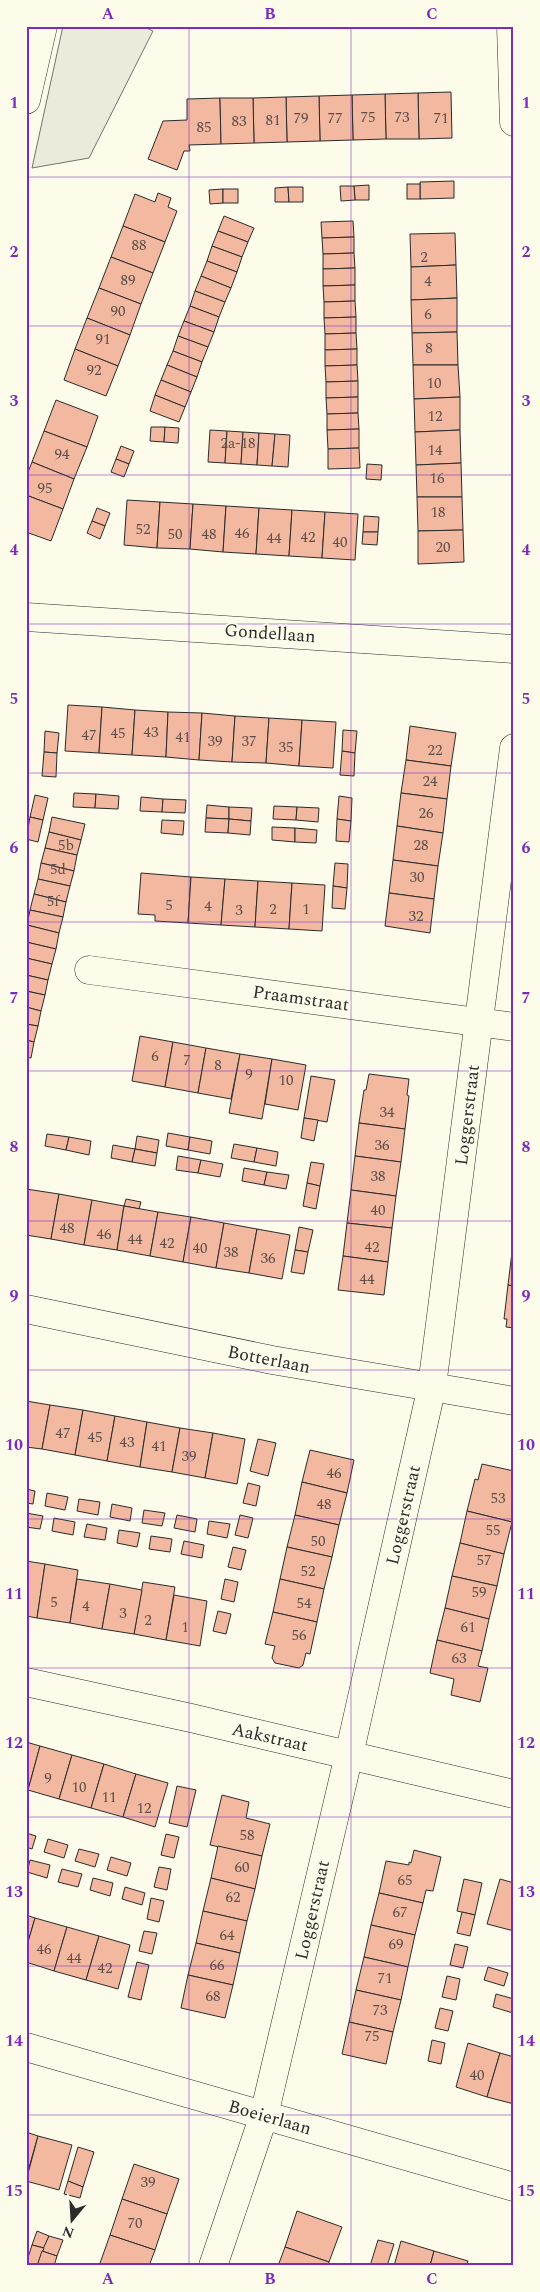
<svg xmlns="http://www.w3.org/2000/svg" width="540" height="2292" font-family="Spectral,serif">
<rect width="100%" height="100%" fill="#fdfbea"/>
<path fill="#ecebdb" stroke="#74746e" d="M63 26H142L153 31 89 158 32 168Z"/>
<g fill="#f2b8a0" stroke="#2b2b2b">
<path d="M451 92 452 138 419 139 418 93Z"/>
<path d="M418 93 419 139H386L385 94Z"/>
<path d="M385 94 386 139 353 140 352 95Z"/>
<path d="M352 95 353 140 320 141 319 96Z"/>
<path d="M319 96 320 141 287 142 286 97Z"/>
<path d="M286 97 287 142 254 143 253 98Z"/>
<path d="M220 98 221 144 189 145 190 151H184L177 170 148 159 163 121 187 120V99Z"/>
<path d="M220 98H253L254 143 221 144Z"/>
<path d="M454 181V198L420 199V182Z"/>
<rect x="407" y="184" width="13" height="15"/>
<path d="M369 185V200H355L354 186Z"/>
<path d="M340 186H354L355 200 341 201Z"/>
<path d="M288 187 289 202H275V188Z"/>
<path d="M288 187H303V202H289Z"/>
<path d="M223 189V203L210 204 209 190Z"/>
<rect x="223" y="189" width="15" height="14"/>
<path d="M158 193 171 198 168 207 177 211 165 242 123 226 135 194 155 202Z"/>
<path d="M224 216 254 228 248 242 218 231Z"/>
<path d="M353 221 354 237 322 238 321 222Z"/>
<path d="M123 226 165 242 153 273 111 257Z"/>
<path d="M218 231 248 242 242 257 212 246Z"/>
<path d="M455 233 456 265 411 267 410 234Z"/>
<path d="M354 237V253L323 254 322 238Z"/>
<path d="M212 246 242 257 237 272 207 261Z"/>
<path d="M354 253 355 268 323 269V254Z"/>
<path d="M111 257 153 273 141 304 99 288Z"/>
<path d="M207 261 237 272 231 288 201 276Z"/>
<path d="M456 265 457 298 411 300V267Z"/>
<path d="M355 268V285L323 286V269Z"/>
<path d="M201 276 231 288 225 302 195 291Z"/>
<path d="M355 285V301L324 302 323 286Z"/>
<path d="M99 288 141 304 130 335 87 318Z"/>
<path d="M195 291 225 302 219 317 190 306Z"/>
<path d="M457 298V332L412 333 411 300Z"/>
<path d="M355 301 356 317 324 318V302Z"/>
<path d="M190 306 219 317 214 332 184 321Z"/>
<path d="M356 317V333L325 334 324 318Z"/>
<path d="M87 318 130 335 118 366 75 349Z"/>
<path d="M184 321 214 332 208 347 178 336Z"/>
<path d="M457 332 458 365H413L412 333Z"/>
<path d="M356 333 357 349 325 350V334Z"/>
<path d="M178 336 208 347 202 362 173 351Z"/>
<path d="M75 349 118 366 106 396 64 380Z"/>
<path d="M357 349V365L325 366V350Z"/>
<path d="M173 351 202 362 197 377 167 365Z"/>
<path d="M167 365 197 377 191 392 161 380Z"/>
<path d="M357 365 358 381 326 382 325 366Z"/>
<path d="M413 365H458L460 397 414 399Z"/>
<path d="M161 380 191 392 185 407 155 395Z"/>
<path d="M358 381V397L326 398V382Z"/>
<path d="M155 395 185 407 179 422 150 411Z"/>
<path d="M358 397V413L327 414 326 398Z"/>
<path d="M460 397V430L415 432 414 399Z"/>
<path d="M56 400 98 416 87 447 44 431Z"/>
<path d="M358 413 359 429 327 430V414Z"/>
<path d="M151 427H165L164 442 150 441Z"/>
<path d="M165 427 179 428 178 443 164 442Z"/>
<path d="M359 429V448L328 449 327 430Z"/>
<path d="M210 430 227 431 225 463 208 462Z"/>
<path d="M460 430 461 463 416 465 415 432Z"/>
<path d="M44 431 87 447 74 479 32 462Z"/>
<path d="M227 431 243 432 241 464 225 463Z"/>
<path d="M243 432 259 433 257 465 241 464Z"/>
<path d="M259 433 275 434 272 466 257 465Z"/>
<path d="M275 434 290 435 288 467 272 466Z"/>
<path d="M121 446 134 451 129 464 116 459Z"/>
<path d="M359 448 360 468 328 469V449Z"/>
<path d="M116 459 129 464 124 477 111 472Z"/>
<path d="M32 462 74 479 63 509 26 495V477Z"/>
<path d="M461 463 462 497H417L416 465Z"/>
<path d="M367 464 382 465 381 480 366 479Z"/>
<path d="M26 495 63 509 51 541 26 532Z"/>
<path d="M417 497H462L463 530 418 531Z"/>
<path d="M127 500 160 502 157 548 124 545Z"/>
<path d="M160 502 193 504 190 549 157 548Z"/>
<path d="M193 504 226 506 223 552 190 549Z"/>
<path d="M226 506 259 508 256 554 223 552Z"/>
<path d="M97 508 110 513 105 526 92 521Z"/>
<path d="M259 508 292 510 289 556 256 554Z"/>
<path d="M292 510 325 512 322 558 289 556Z"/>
<path d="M325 512 358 514 355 560 322 558Z"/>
<path d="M364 516 379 517 378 532H363Z"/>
<path d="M92 521 105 526 100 539 87 533Z"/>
<path d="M463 530 464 562 418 564V531Z"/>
<path d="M363 532H378L377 545 362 544Z"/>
<path d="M68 705 102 707 99 753 65 751Z"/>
<path d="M102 707 135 710 132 755 99 753Z"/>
<path d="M135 710 168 712 166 757 132 755Z"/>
<path d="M168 712 202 713 199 760 166 757Z"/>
<path d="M202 713 235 716 232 762 199 760Z"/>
<path d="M235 716 269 718 266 763 232 762Z"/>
<path d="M269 718 302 720 299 766 266 763Z"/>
<path d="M302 720 336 722 333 768 299 766Z"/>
<path d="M410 726 456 733 451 766 406 760Z"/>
<path d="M343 730 357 731 355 753 342 751Z"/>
<path d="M45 731 59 733 57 753 44 752Z"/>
<path d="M342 751 355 753 354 776 340 775Z"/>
<path d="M44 752 57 753 56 777 42 776Z"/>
<path d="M406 760 451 766 447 799 401 793Z"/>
<path d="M74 793 96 794 95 808 73 807Z"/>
<path d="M401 793 447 799 443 833 397 826Z"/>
<path d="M96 794 119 796 118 809 95 808Z"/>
<path d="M35 795 48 798 43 820 30 817Z"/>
<path d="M339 796 352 798 351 821 337 819Z"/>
<path d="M141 797 163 799 162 812 140 811Z"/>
<path d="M163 799 186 800 185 813 162 812Z"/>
<path d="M207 805 229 807V819L206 818Z"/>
<path d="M274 806 297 807 296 820 273 819Z"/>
<path d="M229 807 252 808 251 821 229 819Z"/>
<path d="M297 807 319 808 318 822 296 820Z"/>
<path d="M30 817 43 820 38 842 26 839Z"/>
<path d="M52 817 85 824 81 840 49 832Z"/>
<path d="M206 818 229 819 228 833 205 832Z"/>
<path d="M229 819 251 821 250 835 228 833Z"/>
<path d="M337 819 351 821 349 842 336 841Z"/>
<path d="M162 820 184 821 183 835 161 833Z"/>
<path d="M397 826 443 833 438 866 393 860Z"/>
<path d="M272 827 295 828V842L272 840Z"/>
<path d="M295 828 317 830 316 843 295 842Z"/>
<path d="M49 832 81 840 77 855 45 848Z"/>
<path d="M45 848 77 855 74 871 41 863Z"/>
<path d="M393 860 438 866 434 899 389 893Z"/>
<path d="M41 863 74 871 70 886 38 879Z"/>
<path d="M335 863 348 864 347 888 333 886Z"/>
<path d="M141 873 191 877 188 923 155 921V915L138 914Z"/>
<path d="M191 877 225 879 221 925 188 923Z"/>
<path d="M38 879 70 886 66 902 34 894Z"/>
<path d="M225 879 258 881 255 927 221 925Z"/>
<path d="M258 881 292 883 289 929 255 927Z"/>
<path d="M292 883 325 885 322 931 289 929Z"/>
<path d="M333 886 347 888 345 909 332 908Z"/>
<path d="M389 893 434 899 430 933 385 926Z"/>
<path d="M34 894 66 902 63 917 30 910Z"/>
<path d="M30 910 63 917 59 933 27 925Z"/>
<path d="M27 925 59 933 56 949 26 942Z"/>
<path d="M26 942 56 949 52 964 26 958Z"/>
<path d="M26 958 52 964 48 980 26 975Z"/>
<path d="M26 975 48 980 45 995 26 991Z"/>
<path d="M26 991 45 995 41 1011 26 1007Z"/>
<path d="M26 1007 41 1011 38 1026 26 1024Z"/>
<path d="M26 1024 38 1026 34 1042 26 1040Z"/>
<path d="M140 1036 173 1042 165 1087 132 1081Z"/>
<path d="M26 1040 34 1042 31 1058 26 1057Z"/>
<path d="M173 1042 206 1048 198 1093 165 1087Z"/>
<path d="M206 1048 240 1054 231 1099 198 1093Z"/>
<path d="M240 1054 272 1059 262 1119 229 1113Z"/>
<path d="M272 1059 306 1065 298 1110 265 1104Z"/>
<path d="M369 1074 409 1079 407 1095 409 1096 405 1129 359 1123 364 1090H366Z"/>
<path d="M311 1076 335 1080 327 1122 304 1118Z"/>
<path d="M304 1118 318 1120 314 1141 301 1138Z"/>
<path d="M359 1123 405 1129 401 1162 355 1156Z"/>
<path d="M168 1133 190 1137 188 1150 166 1146Z"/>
<path d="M47 1134 69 1137 66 1150 45 1146Z"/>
<path d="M137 1136 159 1140 157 1153 135 1149Z"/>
<path d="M69 1137 91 1141 89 1155 66 1150Z"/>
<path d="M190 1137 212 1141 210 1154 188 1150Z"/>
<path d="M234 1144 257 1148 254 1162 231 1158Z"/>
<path d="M113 1145 135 1149 132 1162 111 1158Z"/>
<path d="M257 1148 278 1152 276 1166 254 1162Z"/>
<path d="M135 1149 157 1153 155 1166 132 1162Z"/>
<path d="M178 1156 201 1160 198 1173 176 1170Z"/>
<path d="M355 1156 401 1162 396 1196 351 1190Z"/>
<path d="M201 1160 223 1164 220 1177 198 1173Z"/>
<path d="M311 1162 324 1164 320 1186 307 1183Z"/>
<path d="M244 1168 267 1172 264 1185 242 1181Z"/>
<path d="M267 1172 289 1175 286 1189 264 1185Z"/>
<path d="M307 1183 320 1186 316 1209 303 1206Z"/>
<path d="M26 1189 59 1194 51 1239 26 1235Z"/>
<path d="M351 1190 396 1196 392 1228 347 1223Z"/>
<path d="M59 1194 92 1200 84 1245 51 1239Z"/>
<path d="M126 1199 141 1202 139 1209 124 1206Z"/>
<path d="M92 1200 124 1206 117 1250 84 1245Z"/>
<path d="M124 1206 158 1212 150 1256 117 1250Z"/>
<path d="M158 1212 191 1217 183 1262 150 1256Z"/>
<path d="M191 1217 224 1223 216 1268 183 1262Z"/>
<path d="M224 1223 257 1229 249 1273 216 1268Z"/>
<path d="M347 1223 392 1228 388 1262 343 1256Z"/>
<path d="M299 1227 313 1230 308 1252 295 1250Z"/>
<path d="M257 1229 290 1235 282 1279 249 1273Z"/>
<path d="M295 1250 308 1252 304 1274 291 1272Z"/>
<path d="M512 1252H514V1286L508 1285Z"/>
<path d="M343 1256 388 1262 384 1295 338 1290Z"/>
<path d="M508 1285 514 1286V1328L506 1327 507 1319H504Z"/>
<path d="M26 1401 50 1405 42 1449 26 1447Z"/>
<path d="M50 1405 83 1410 75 1455 42 1449Z"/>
<path d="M83 1410 115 1416 107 1461 75 1455Z"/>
<path d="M115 1416 147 1422 140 1467 107 1461Z"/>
<path d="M147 1422 180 1428 172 1472 140 1467Z"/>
<path d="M180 1428 213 1433 205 1478 172 1472Z"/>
<path d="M213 1433 245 1439 237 1484 205 1478Z"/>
<path d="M258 1439 276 1443 268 1476 250 1471Z"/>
<path d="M310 1450 354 1460 347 1493 302 1482Z"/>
<path d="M482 1464 514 1471V1512L512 1522 467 1511 475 1479 478 1480Z"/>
<path d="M302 1482 347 1493 339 1525 295 1515Z"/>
<path d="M248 1483 260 1486 256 1506 243 1503Z"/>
<path d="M26 1489 35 1491 33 1504 26 1503Z"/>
<path d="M47 1493 68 1497 65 1510 45 1506Z"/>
<path d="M79 1499 100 1502 98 1515 77 1511Z"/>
<path d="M112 1504 132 1508 130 1521 110 1517Z"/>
<path d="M144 1510 165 1513 162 1526 142 1523Z"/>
<path d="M467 1511 512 1522 504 1554 460 1543Z"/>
<path d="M26 1513 43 1516 40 1529 26 1527Z"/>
<path d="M177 1515 197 1519 195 1532 174 1528Z"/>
<path d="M240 1515 253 1518 248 1538 235 1535Z"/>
<path d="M295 1515 339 1525 332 1557 287 1547Z"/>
<path d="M54 1518 75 1522 73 1535 52 1531Z"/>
<path d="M209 1521 230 1524 227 1538 207 1534Z"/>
<path d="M87 1524 107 1528 105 1540 84 1537Z"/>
<path d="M119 1530 140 1533 137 1547 117 1543Z"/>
<path d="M151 1536 172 1539 170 1552 149 1549Z"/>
<path d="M184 1541 204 1545 202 1558 181 1554Z"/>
<path d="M460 1543 504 1554 497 1586 452 1576Z"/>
<path d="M233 1547 246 1550 241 1570 228 1567Z"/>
<path d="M287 1547 332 1557 324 1589 280 1579Z"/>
<path d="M26 1561 45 1564 37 1618 26 1616Z"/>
<path d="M45 1564 78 1570 70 1623 37 1618Z"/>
<path d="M452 1576 497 1586 489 1619 445 1608Z"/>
<path d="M77 1579 110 1584 102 1629 70 1623Z"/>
<path d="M225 1579 238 1582 234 1602 221 1599Z"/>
<path d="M280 1579 324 1589 317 1622 273 1612Z"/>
<path d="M143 1582 175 1587 166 1640 134 1634Z"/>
<path d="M110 1584 142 1590 134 1634 102 1629Z"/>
<path d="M174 1595 207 1601 200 1646 166 1640Z"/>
<path d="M445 1608 489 1619 482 1651 437 1640Z"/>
<path d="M218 1611 231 1614 226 1634 213 1631Z"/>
<path d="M273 1612 317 1622 310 1654 306 1653 303 1665 299 1668 275 1663 272 1658 275 1646 265 1644Z"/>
<path d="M437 1640 482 1651 478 1666 488 1668 480 1702 451 1695 454 1679 430 1673Z"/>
<path d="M26 1742 40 1746 28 1790 26 1789Z"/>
<path d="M40 1746 72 1755 59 1799 28 1790Z"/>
<path d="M72 1755 104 1764 91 1808 59 1799Z"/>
<path d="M104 1764 136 1774 123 1817 91 1808Z"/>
<path d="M136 1774 168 1783 155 1827 123 1817Z"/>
<path d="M177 1786 196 1790 187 1827 169 1823Z"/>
<path d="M222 1795 249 1802 246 1818 270 1824 262 1856 210 1845Z"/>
<path d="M26 1833 36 1836 32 1849 26 1847Z"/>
<path d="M166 1834 179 1837 174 1858 161 1855Z"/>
<path d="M48 1839 68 1845 64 1858 44 1852Z"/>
<path d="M218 1846 262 1856 255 1889 211 1878Z"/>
<path d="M79 1849 99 1854 95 1867 75 1861Z"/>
<path d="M414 1850 441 1857 433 1891 426 1890 423 1903 379 1893 386 1861 409 1865V1862L411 1863Z"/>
<path d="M111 1857 131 1863 127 1876 107 1870Z"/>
<path d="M30 1860 50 1865 47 1878 27 1872Z"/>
<path d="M159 1867 171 1869 167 1890 154 1887Z"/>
<path d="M62 1869 82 1874 78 1887 58 1882Z"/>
<path d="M93 1878 113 1883 110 1896 90 1890Z"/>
<path d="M211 1878 255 1889 247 1921 203 1911Z"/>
<path d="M464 1879 482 1883 475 1915 457 1911Z"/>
<path d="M500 1879 514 1883V1931L487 1924Z"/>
<path d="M125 1887 145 1893 142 1905 122 1899Z"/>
<path d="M379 1893 423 1903 415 1935 371 1925Z"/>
<path d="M151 1898 164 1901 159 1922 147 1919Z"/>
<path d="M203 1911 247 1921 240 1953 196 1943Z"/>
<path d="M462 1912 475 1915 470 1936 457 1933Z"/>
<path d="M26 1915 35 1918 26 1949Z"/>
<path d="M35 1918 67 1927 54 1971 26 1962V1949Z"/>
<path d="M371 1925 415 1935 408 1967 364 1957Z"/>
<path d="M67 1927 99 1936 86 1980 54 1971Z"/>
<path d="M144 1931 157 1933 152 1954 139 1951Z"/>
<path d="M99 1936 130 1945 118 1989 86 1980Z"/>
<path d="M196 1943 240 1953 233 1985 188 1975Z"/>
<path d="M455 1944 468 1947 463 1968 450 1965Z"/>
<path d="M364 1957 408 1967 401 2000 356 1990Z"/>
<path d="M137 1962 149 1965 141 2000 128 1997Z"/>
<path d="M488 1967 508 1973 504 1986 484 1980Z"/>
<path d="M188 1975 233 1985 225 2018 181 2008Z"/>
<path d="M447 1976 460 1979 456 2000 442 1997Z"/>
<path d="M356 1990 401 2000 393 2032 349 2022Z"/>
<path d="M496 1994 514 1999 513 2013 493 2007Z"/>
<path d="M440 2008 453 2011 448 2031 435 2028Z"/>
<path d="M349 2022 393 2032 386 2064 342 2054Z"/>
<path d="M432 2040 445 2043 441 2064 428 2061Z"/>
<path d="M468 2043 500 2053 487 2097 456 2087Z"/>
<path d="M500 2053 514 2057V2104L487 2097Z"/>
<path d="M26 2132 38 2136 26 2178Z"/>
<path d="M38 2136 72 2145 59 2190 26 2181Z"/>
<path d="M78 2147 94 2152 83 2187 68 2181Z"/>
<path d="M134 2164 179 2179 167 2214 122 2199Z"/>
<path d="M68 2181 83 2187 80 2198 64 2194Z"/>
<path d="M122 2199 167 2214 155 2250 110 2235Z"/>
<path d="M297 2211 342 2227 329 2262 285 2247Z"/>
<path d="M37 2231 49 2236 44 2248 32 2245Z"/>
<path d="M110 2235 155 2250 149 2266H99Z"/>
<path d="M49 2236 63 2240 57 2256 42 2251Z"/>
<path d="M378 2240 394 2244 387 2266H370Z"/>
<path d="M401 2241 434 2251 430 2266H394Z"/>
<path d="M32 2245 44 2248 37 2266 26 2264Z"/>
<path d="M285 2247 329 2262 328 2266H278Z"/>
<path d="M42 2251 57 2256 54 2266H37Z"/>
<path d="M434 2251 468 2261 466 2266H430Z"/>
</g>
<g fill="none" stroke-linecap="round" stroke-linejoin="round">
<defs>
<g id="minor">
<path d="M511 26 514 122"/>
<path d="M26 100 43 26"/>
<path d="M26 617 514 649"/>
<path d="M89 970 514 1027"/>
<path d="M26 1309 272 1360 514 1401"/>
<path d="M26 1682 191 1718 514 1794"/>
<path d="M26 2047 514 2187"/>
<path d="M213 2266 264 2115 349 1755 432 1386 514 748"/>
</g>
</defs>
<use href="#minor" stroke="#2b2b2b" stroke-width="29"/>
<use href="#minor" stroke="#fdfbea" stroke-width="28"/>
</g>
<path fill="none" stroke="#7b2cbf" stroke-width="1" stroke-opacity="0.55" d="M189 26V2266M351 26V2266M26 177H514M26 326H514M26 475H514M26 624H514M26 773H514M26 922H514M26 1071H514M26 1221H514M26 1370H514M26 1519H514M26 1668H514M26 1817H514M26 1966H514M26 2115H514"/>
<g text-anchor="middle" stroke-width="4" stroke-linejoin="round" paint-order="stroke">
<g font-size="15" fill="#5d4e48">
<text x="368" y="122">75</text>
<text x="402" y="122">73</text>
<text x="301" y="123">79</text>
<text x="335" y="123">77</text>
<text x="441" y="123">71</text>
<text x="273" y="125">81</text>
<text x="239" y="126">83</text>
<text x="204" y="132">85</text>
<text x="139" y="250">88</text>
<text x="424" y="262">2</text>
<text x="128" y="285">89</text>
<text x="428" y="286">4</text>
<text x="118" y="316">90</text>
<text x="428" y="319">6</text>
<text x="103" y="344">91</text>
<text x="429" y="353">8</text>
<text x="94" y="375">92</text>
<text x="434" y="388">10</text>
<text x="435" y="421">12</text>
<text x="238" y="448">2a-18</text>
<text x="435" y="455">14</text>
<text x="62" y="459">94</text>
<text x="437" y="483">16</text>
<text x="45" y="493">95</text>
<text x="438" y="517">18</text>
<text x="143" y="534">52</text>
<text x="242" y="538">46</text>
<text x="175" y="539">50</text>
<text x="209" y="539">48</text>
<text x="308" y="542">42</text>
<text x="274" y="543">44</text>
<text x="340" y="547">40</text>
<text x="443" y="552">20</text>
<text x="151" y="737">43</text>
<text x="118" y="738">45</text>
<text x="89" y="740">47</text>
<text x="183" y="742">41</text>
<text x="215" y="746">39</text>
<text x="249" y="746">37</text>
<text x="286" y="752">35</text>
<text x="435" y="755">22</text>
<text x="430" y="786">24</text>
<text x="426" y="818">26</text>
<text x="66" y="850">5b</text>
<text x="421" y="850">28</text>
<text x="58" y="874">5d</text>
<text x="417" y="882">30</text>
<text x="53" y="906">5f</text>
<text x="169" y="910">5</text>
<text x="208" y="911">4</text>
<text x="273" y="914">2</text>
<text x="306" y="914">1</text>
<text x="239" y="915">3</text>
<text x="416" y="921">32</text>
<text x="155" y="1061">6</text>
<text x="187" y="1065">7</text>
<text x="218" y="1070">8</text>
<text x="249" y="1079">9</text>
<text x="286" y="1085">10</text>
<text x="387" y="1117">34</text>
<text x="382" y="1150">36</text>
<text x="378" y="1181">38</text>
<text x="378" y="1215">40</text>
<text x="67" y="1233">48</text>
<text x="104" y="1239">46</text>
<text x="135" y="1244">44</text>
<text x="167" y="1248">42</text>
<text x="372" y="1252">42</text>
<text x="200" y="1253">40</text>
<text x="231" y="1257">38</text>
<text x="268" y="1263">36</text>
<text x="367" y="1284">44</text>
<text x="63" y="1438">47</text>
<text x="95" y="1442">45</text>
<text x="127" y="1447">43</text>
<text x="159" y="1451">41</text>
<text x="189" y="1461">39</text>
<text x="334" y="1478">46</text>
<text x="498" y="1503">53</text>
<text x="324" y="1509">48</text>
<text x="493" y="1535">55</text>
<text x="318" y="1546">50</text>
<text x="484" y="1565">57</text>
<text x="308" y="1576">52</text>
<text x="479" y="1597">59</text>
<text x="54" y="1607">5</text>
<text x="304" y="1608">54</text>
<text x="86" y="1611">4</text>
<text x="123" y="1618">3</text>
<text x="148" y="1625">2</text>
<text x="185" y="1632">1</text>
<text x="468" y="1632">61</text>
<text x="299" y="1640">56</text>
<text x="459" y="1663">63</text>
<text x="48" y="1783">9</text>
<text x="79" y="1792">10</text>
<text x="109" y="1802">11</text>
<text x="144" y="1813">12</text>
<text x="247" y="1840">58</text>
<text x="242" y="1872">60</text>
<text x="405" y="1885">65</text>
<text x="233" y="1902">62</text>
<text x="400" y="1917">67</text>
<text x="227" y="1940">64</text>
<text x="396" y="1949">69</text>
<text x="44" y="1954">46</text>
<text x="74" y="1963">44</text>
<text x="217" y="1970">66</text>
<text x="105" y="1973">42</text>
<text x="385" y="1983">71</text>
<text x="213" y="2001">68</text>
<text x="380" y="2015">73</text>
<text x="372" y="2041">75</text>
<text x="477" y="2080">40</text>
<text x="148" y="2187">39</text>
<text x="135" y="2228">70</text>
</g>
<g font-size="18" fill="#2b2b2b" stroke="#fdfbea">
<text transform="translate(270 633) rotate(4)" y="6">Gondellaan</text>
<text transform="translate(301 998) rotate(8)" y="6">Praamstraat</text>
<text transform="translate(467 1115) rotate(-83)" y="6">Loggerstraat</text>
<text transform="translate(269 1359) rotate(11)" y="6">Botterlaan</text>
<text transform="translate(403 1515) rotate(-77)" y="6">Loggerstraat</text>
<text transform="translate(270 1737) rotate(13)" y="6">Aakstraat</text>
<text transform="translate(312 1910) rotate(-77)" y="6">Loggerstraat</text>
<text transform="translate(270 2117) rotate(16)" y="6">Boeierlaan</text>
</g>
</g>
<rect width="540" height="2292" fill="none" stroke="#fdfbea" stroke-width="55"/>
<g transform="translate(72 2220) rotate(198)" stroke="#fdfbea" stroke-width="4" paint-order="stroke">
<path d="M0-4L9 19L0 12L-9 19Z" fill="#2b2b2b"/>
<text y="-8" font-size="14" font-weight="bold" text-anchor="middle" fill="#2b2b2b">N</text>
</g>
<rect x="28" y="28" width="484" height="2236" fill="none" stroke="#7b2cbf" stroke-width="2"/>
<g font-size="16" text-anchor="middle" font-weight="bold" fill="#7b2cbf">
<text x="108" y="19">A</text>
<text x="270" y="19">B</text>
<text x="432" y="19">C</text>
<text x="14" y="108">1</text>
<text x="526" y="108">1</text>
<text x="14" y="257">2</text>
<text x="526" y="257">2</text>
<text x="14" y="406">3</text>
<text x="526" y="406">3</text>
<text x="14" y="555">4</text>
<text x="526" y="555">4</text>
<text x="14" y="704">5</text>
<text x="526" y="704">5</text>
<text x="14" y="853">6</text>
<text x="526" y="853">6</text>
<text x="14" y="1003">7</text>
<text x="526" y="1003">7</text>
<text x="14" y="1152">8</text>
<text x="526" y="1152">8</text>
<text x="14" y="1301">9</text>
<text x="526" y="1301">9</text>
<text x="14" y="1450">10</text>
<text x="526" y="1450">10</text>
<text x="14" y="1599">11</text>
<text x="526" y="1599">11</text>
<text x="14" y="1748">12</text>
<text x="526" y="1748">12</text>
<text x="14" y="1897">13</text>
<text x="526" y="1897">13</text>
<text x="14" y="2046">14</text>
<text x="526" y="2046">14</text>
<text x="14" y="2196">15</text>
<text x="526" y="2196">15</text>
<text x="108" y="2284">A</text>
<text x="270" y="2284">B</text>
<text x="432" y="2284">C</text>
</g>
</svg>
